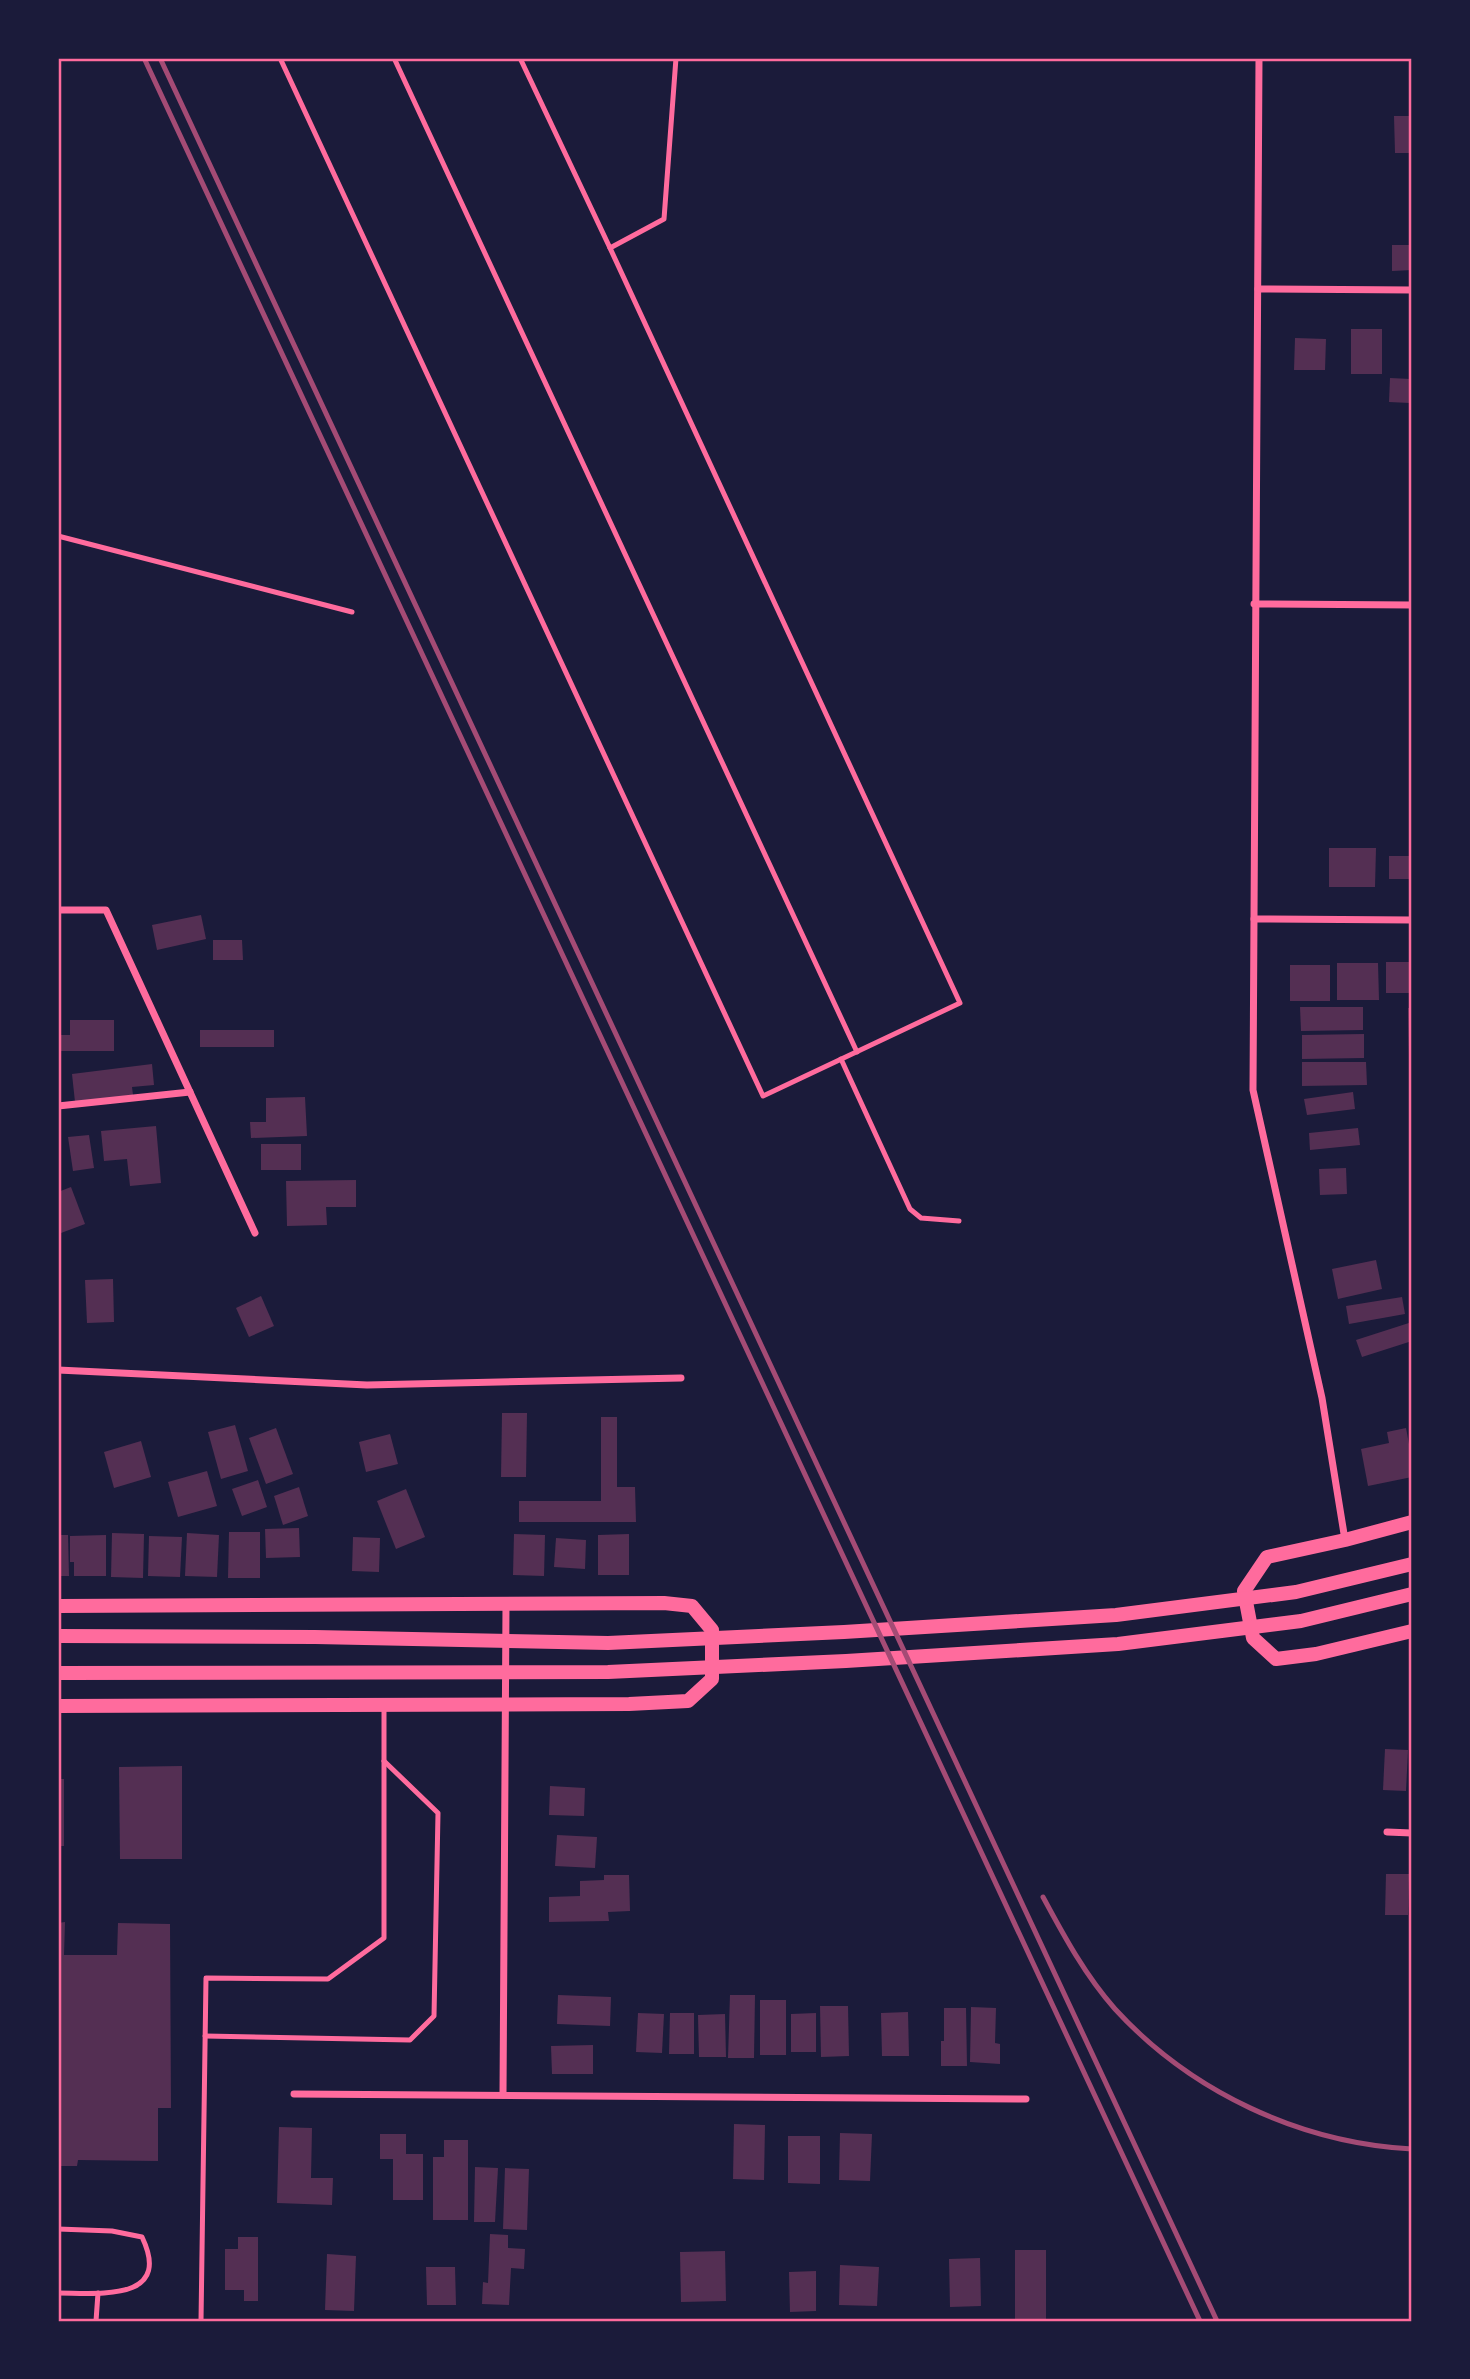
<svg xmlns="http://www.w3.org/2000/svg" width="1470" height="2379" font-family="Georgia,serif">
<rect width="100%" height="100%" fill="#1b1b3a"/>
<g fill="#542f53">
<path d="M1394 116H1412V153H1395Z"/>
<path d="M1392 245H1412V270L1392 271Z"/>
<rect x="1351" y="329" width="31" height="45"/>
<path d="M1295 338 1326 339 1325 370H1294Z"/>
<path d="M1390 378 1411 379 1410 403 1389 402Z"/>
<path d="M1329 848H1376L1375 887H1329Z"/>
<path d="M1389 856H1412L1411 879H1389Z"/>
<path d="M201 915 206 939 157 950 152 925Z"/>
<path d="M213 940H242L243 960H213Z"/>
<rect x="1386" y="962" width="26" height="31"/>
<path d="M1337 963H1378L1379 1000H1337Z"/>
<rect x="1290" y="965" width="40" height="36"/>
<path d="M1300 1007H1363V1030L1301 1031Z"/>
<path d="M1408 1008H1412V1056H1409Z"/>
<path d="M70 1020H114V1051H61V1035H70Z"/>
<rect x="200" y="1030" width="74" height="17"/>
<path d="M1364 1034V1058L1302 1059V1035Z"/>
<path d="M1302 1062H1366L1367 1085 1302 1086Z"/>
<path d="M152 1064 154 1085 132 1087 133 1095 75 1102 72 1074Z"/>
<path d="M1353 1092 1355 1109 1307 1115 1304 1099Z"/>
<path d="M305 1097 307 1136 251 1138 250 1122H266V1098Z"/>
<path d="M156 1126 161 1183 130 1186 127 1159 104 1161 101 1131Z"/>
<path d="M1358 1128 1360 1145 1310 1150 1309 1133Z"/>
<path d="M89 1135 94 1168 73 1171 68 1137Z"/>
<rect x="261" y="1144" width="40" height="26"/>
<path d="M1346 1168 1347 1194 1320 1195 1319 1169Z"/>
<path d="M356 1180V1207H326L327 1225 287 1226 286 1181Z"/>
<path d="M71 1187 85 1224 61 1233 58 1224V1192Z"/>
<path d="M1376 1260 1382 1289 1338 1299 1332 1269Z"/>
<path d="M113 1279 114 1322 87 1323 85 1280Z"/>
<path d="M261 1296 274 1326 249 1337 236 1308Z"/>
<path d="M1402 1297 1405 1314 1349 1324 1346 1306Z"/>
<path d="M1412 1322V1341L1362 1357 1356 1340Z"/>
<path d="M502 1413H527L526 1477H501Z"/>
<path d="M601 1417H617V1487H635L636 1522H519V1501H601Z"/>
<path d="M235 1425 248 1471 221 1479 208 1432Z"/>
<path d="M276 1428 293 1474 266 1484 249 1438Z"/>
<path d="M1406 1428 1412 1460V1477L1368 1486 1361 1449 1389 1443 1387 1432Z"/>
<path d="M390 1434 398 1464 366 1472 359 1442Z"/>
<path d="M141 1441 151 1477 114 1488 104 1452Z"/>
<path d="M207 1471 217 1506 178 1517 168 1482Z"/>
<path d="M258 1480 267 1507 242 1516 232 1489Z"/>
<path d="M299 1487 308 1516 283 1525 274 1496Z"/>
<path d="M406 1489 425 1537 396 1549 377 1501Z"/>
<path d="M299 1528 300 1557 266 1558 265 1529Z"/>
<path d="M229 1532H260V1578H228Z"/>
<path d="M112 1533 144 1534 143 1578 111 1577Z"/>
<path d="M187 1533 219 1535 217 1577 185 1576Z"/>
<path d="M514 1534 545 1535 544 1576 513 1575Z"/>
<path d="M629 1534V1575H598V1535Z"/>
<path d="M58 1535H68L69 1576H58Z"/>
<path d="M106 1535V1576H74V1562H70V1536Z"/>
<path d="M149 1536 182 1537 180 1577 148 1576Z"/>
<path d="M353 1537 380 1538 379 1572 352 1571Z"/>
<path d="M556 1538 586 1540 585 1569 554 1567Z"/>
<path d="M1385 1749 1408 1750 1406 1791 1383 1790Z"/>
<path d="M182 1766V1859H120L119 1767Z"/>
<rect x="58" y="1779" width="6" height="67"/>
<path d="M550 1786 585 1788 584 1816 549 1815Z"/>
<path d="M557 1835 597 1837 595 1868 555 1866Z"/>
<path d="M1386 1874H1409L1408 1915H1385Z"/>
<path d="M604 1875H629L630 1911 608 1912 609 1921 549 1922V1897L580 1896V1881L604 1880Z"/>
<path d="M65 1922 64 1955H117L118 1923 170 1924 171 2108H158V2161L78 2160 77 2166H58V1923Z"/>
<path d="M558 1995 611 1997 610 2026 557 2024Z"/>
<path d="M730 1995H755L754 2058H728Z"/>
<rect x="760" y="2000" width="26" height="55"/>
<path d="M820 2006H848L849 2056 821 2057Z"/>
<path d="M971 2007 996 2008 995 2043 1000 2044V2064L970 2062Z"/>
<path d="M944 2008H966L967 2066H941V2041H944Z"/>
<path d="M908 2012 909 2056H882L881 2013Z"/>
<path d="M638 2013 664 2014 662 2053 636 2052Z"/>
<path d="M670 2013H694V2054H669Z"/>
<path d="M816 2013V2052H791V2014Z"/>
<path d="M725 2014 726 2057H699L698 2015Z"/>
<path d="M593 2045V2074H552L551 2046Z"/>
<path d="M734 2124 765 2125 764 2180 733 2179Z"/>
<path d="M279 2127 312 2128 311 2178H333L332 2205 277 2203Z"/>
<path d="M840 2133 872 2134 870 2181 839 2180Z"/>
<path d="M380 2134H406V2154H423V2200H393V2159H380Z"/>
<path d="M788 2136H820V2184L788 2183Z"/>
<path d="M444 2140H468V2220H433V2157H444Z"/>
<path d="M475 2167 498 2168 495 2222H474Z"/>
<path d="M505 2168 529 2169 527 2230 503 2229Z"/>
<path d="M490 2234 508 2235V2248L525 2249 524 2269 511 2268 509 2305 482 2304 483 2282 488 2283Z"/>
<path d="M238 2237H258V2301H244V2290H225V2249H238Z"/>
<rect x="1015" y="2250" width="31" height="71"/>
<path d="M725 2251 726 2301 681 2302 680 2252Z"/>
<path d="M327 2254 356 2256 354 2311 325 2310Z"/>
<path d="M980 2258 981 2306 950 2307 949 2259Z"/>
<path d="M840 2265 879 2267 877 2306 839 2305Z"/>
<path d="M426 2267H455L456 2305H427Z"/>
<path d="M816 2271V2311L790 2312 789 2272Z"/>
</g>
<g fill="none" stroke-linecap="round" stroke-linejoin="round">
<g stroke="#ff6b9d" stroke-width="5">
<path d="M280 58 763 1096 960 1003 610 248"/>
<path d="M394 58 857 1052"/>
<path d="M520 58 610 248 664 219 676 58"/>
<path d="M58 536 352 612"/>
<path d="M841 1059 910 1209 921 1218 959 1221"/>
<path d="M205 2036 410 2040 434 2016 438 1813 384 1761"/>
<path d="M58 2229 112 2231 142 2237C173 2302 99 2293 58 2293"/>
<path d="M96 2321 98 2293"/>
<path d="M201 2321 206 1978 328 1979 384 1938V1707"/>
</g>
<g stroke="#ff6b9d" stroke-width="7">
<path d="M1259 58 1253 1090 1322 1398 1345 1540"/>
<path d="M1258 289 1412 290"/>
<path d="M1254 604 1412 605"/>
<path d="M58 910H106L255 1233"/>
<path d="M1254 919 1412 920"/>
<path d="M58 1106 190 1092"/>
<path d="M58 1370 367 1385 681 1378"/>
<path d="M1387 1832 1412 1833"/>
<path d="M294 2094 1026 2099"/>
<path d="M503 2095 506 1605"/>
</g>
<g stroke="#ff6b9d" stroke-width="14">
<path d="M1412 1522 1345 1540 1267 1557 1244 1591 1253 1638 1276 1659 1316 1654 1412 1631"/>
<path d="M58 1606 664 1603 692 1606 712 1630V1679L688 1701 629 1704 58 1706"/>
<path d="M58 1636 315 1637 608 1643 844 1632 1116 1615 1296 1592 1412 1564"/>
<path d="M58 1673 608 1672 846 1661 1118 1644 1301 1621 1412 1594"/>
</g>
<g stroke="#a44b75" stroke-width="5">
<path d="M144 58 1200 2321"/>
<path d="M160 58 1217 2321"/>
<path d="M1043 1897C1064 1936 1085 1975 1115 2009 1191 2092 1300 2143 1412 2149"/>
</g>
</g>
<rect width="1470" height="2379" fill="none" stroke="#1b1b3a" stroke-width="119"/>
<rect x="60" y="60" width="1350" height="2260" fill="none" stroke="#ff6b9d" stroke-width="2.5"/>
</svg>
